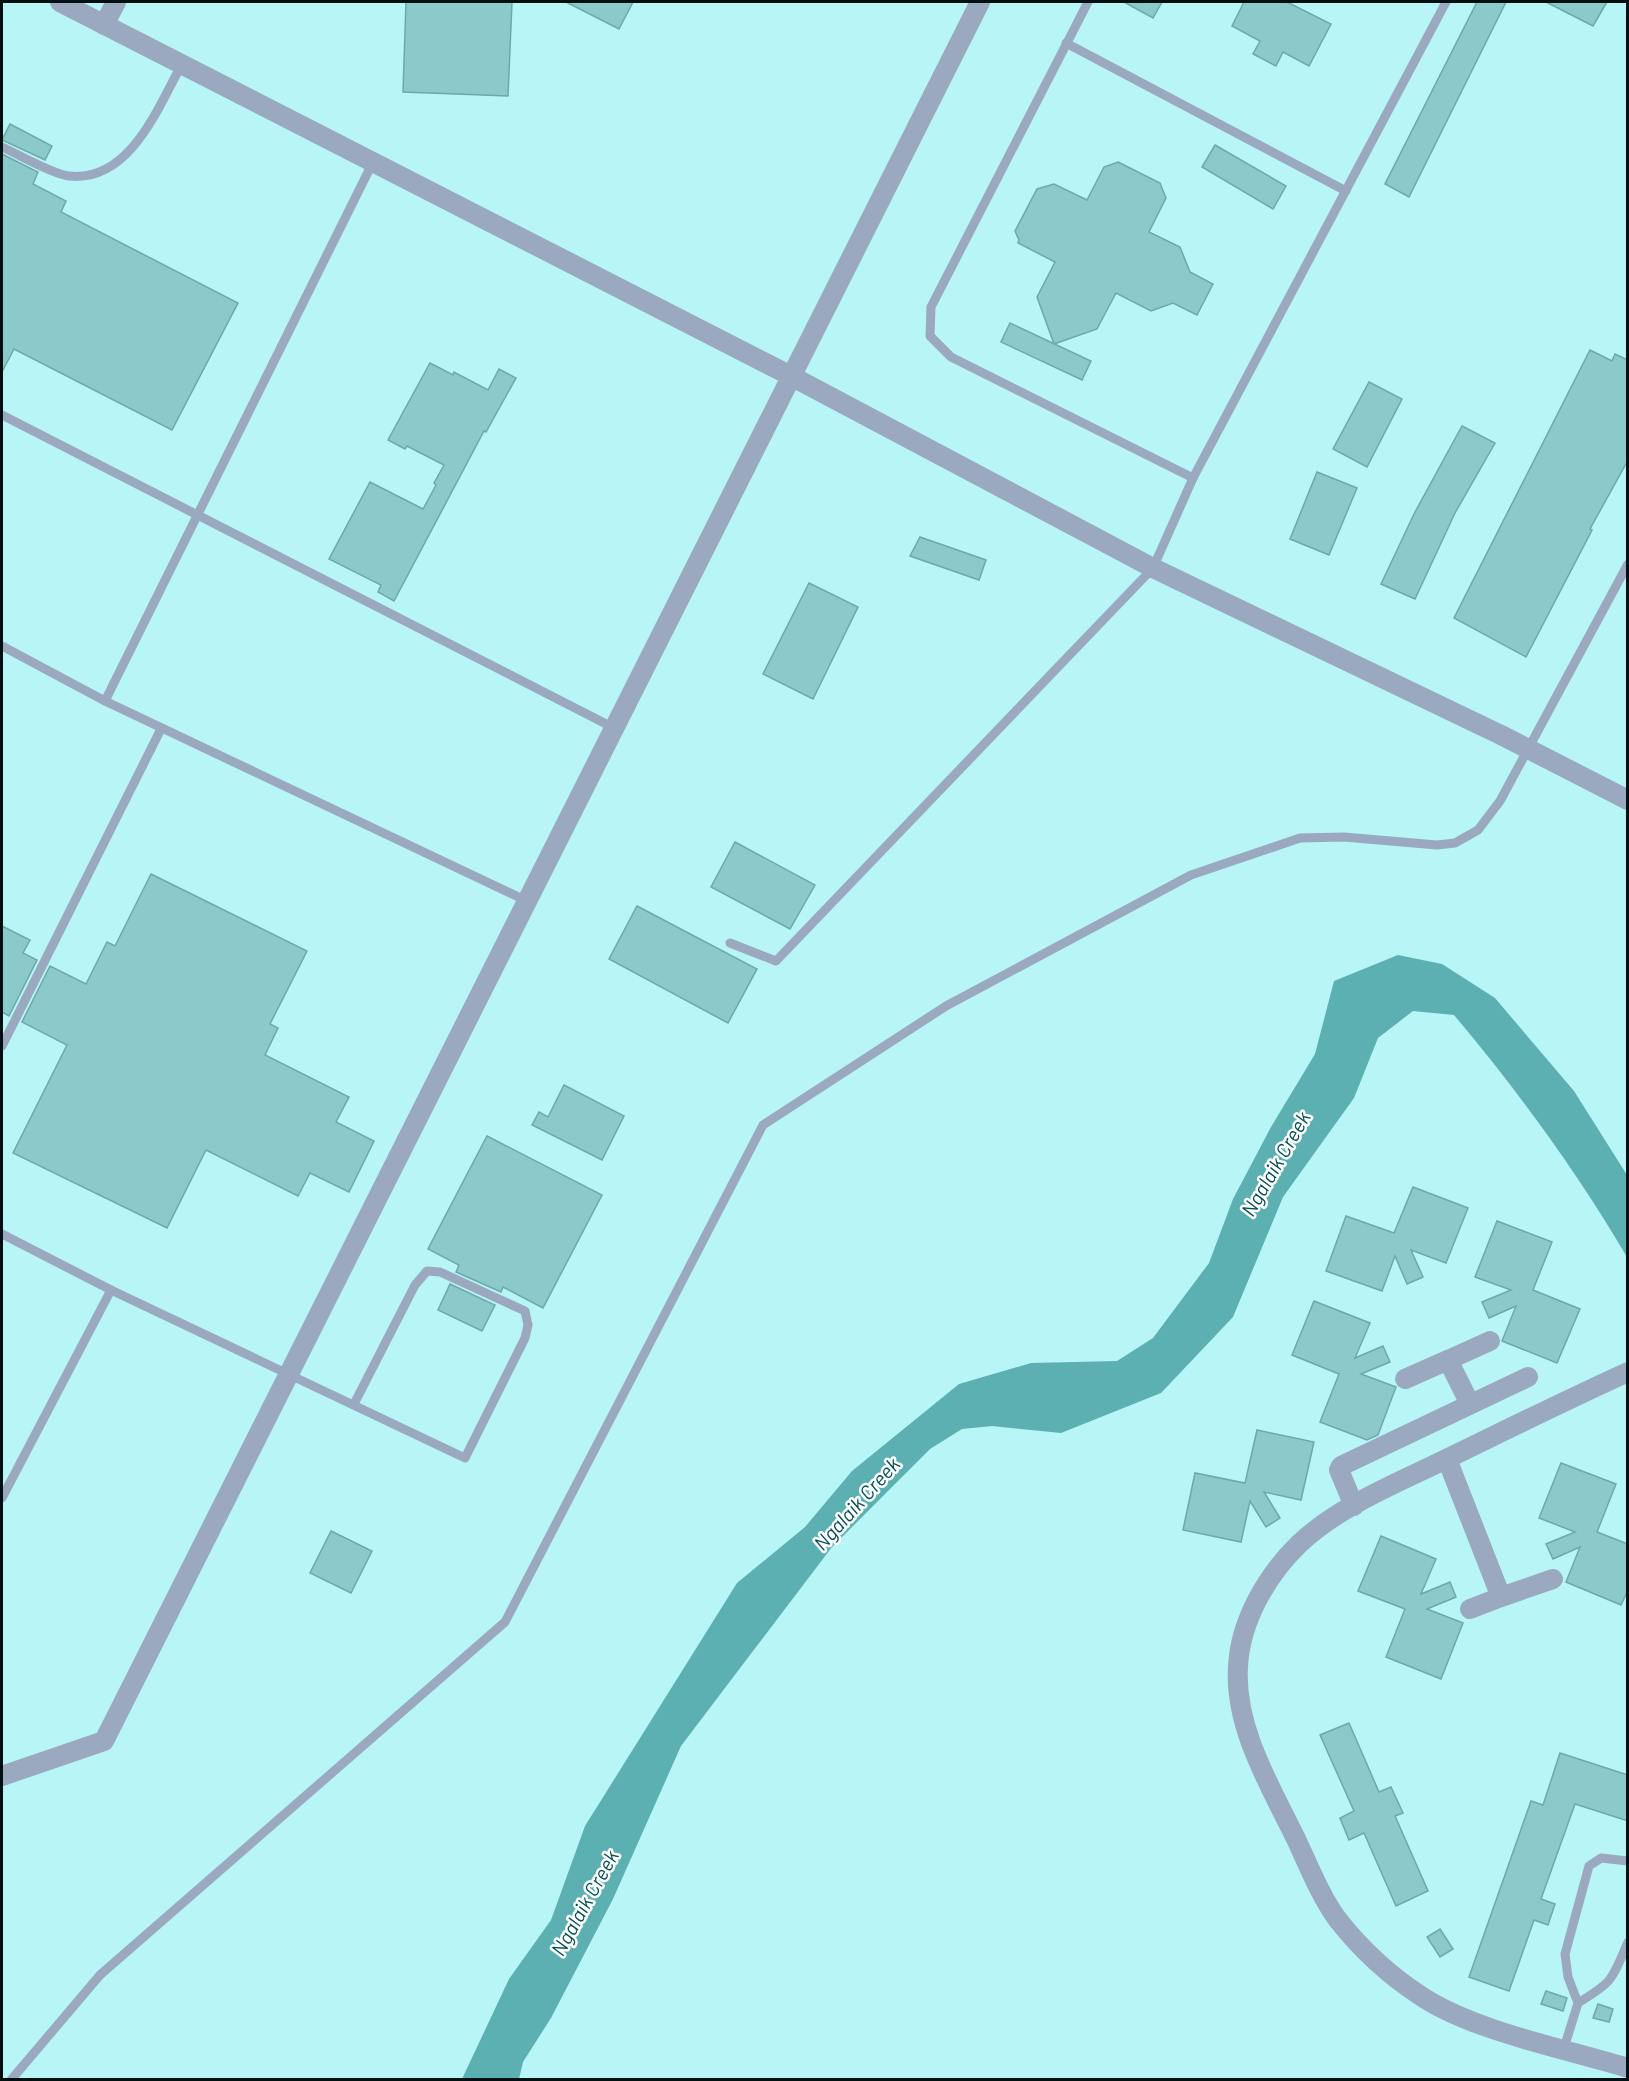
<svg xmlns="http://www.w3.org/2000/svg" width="1629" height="2081" font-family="Barlow,sans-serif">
<rect width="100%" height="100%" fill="#b7f5f7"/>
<path fill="#5db0b2" d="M1398 955 1442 964 1495 998 1574 1091 1627 1175V1257C1577 1172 1518 1091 1454 1015L1413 1011 1378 1038 1354 1098 1283 1197 1233 1317 1161 1393 1061 1433 992 1426 962 1429 930 1449 832 1547 681 1746 613 1899 551 2018 523 2062 519 2079H462L509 1979 551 1920 585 1826 737 1583 805 1527 852 1471 959 1384 1031 1363 1117 1361 1153 1338 1209 1263 1233 1199 1271 1127 1315 1054 1334 981Z"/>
<g fill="#8bc9ca" stroke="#6ca9aa" stroke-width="1.5">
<path d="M406 2H512L508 96 403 92Z"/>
<path d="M566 2H633L619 29Z"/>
<path d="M1124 2H1162L1153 18Z"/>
<path d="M1244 2H1287L1331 24 1309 66 1283 52 1276 66 1253 54 1260 41 1232 26Z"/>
<path d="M1477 2H1506L1409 197 1385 184Z"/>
<path d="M1546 2H1607L1593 26Z"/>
<path d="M10 124 52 146 45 160 2 140Z"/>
<path d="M1215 145 1286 186 1273 209 1202 167Z"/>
<path d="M2 154 38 172 33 184 66 201 61 212 238 303 172 430 14 349 2 372Z"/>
<path d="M1118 162 1160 183 1166 198 1149 232 1180 247 1190 272 1213 284 1197 315 1173 303 1151 311 1116 293 1097 329 1054 344 1037 297 1055 262 1018 243 1019 240 1015 231 1037 189 1054 184 1087 200 1104 167Z"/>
<path d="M1010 323 1091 361 1082 380 1001 342Z"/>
<path d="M1590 350 1612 361 1615 354 1628 360V460L1590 529 1592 530 1526 657 1454 618Z"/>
<path d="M430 363 453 375 454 372 488 390 499 369 516 378 486 432 484 431 394 601 378 592 381 585 329 559 370 482 423 509 436 485 434 483 444 465 407 446 405 449 388 440Z"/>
<path d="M1369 382 1402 399 1367 467 1333 449Z"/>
<path d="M1462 426 1495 443 1455 513 1415 599 1381 584 1414 514Z"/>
<path d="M1317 472 1357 488 1329 555 1290 539Z"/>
<path d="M920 537 986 560 979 580 910 556Z"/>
<path d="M809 583 858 607 813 699 763 674Z"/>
<path d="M735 842 815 885 790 929 711 887Z"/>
<path d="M151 874 307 951 270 1024 278 1028 265 1055 349 1097 336 1122 374 1141 349 1192 310 1173 298 1196 206 1150 167 1228 13 1153 67 1045 22 1022 50 966 86 984 107 942 115 946Z"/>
<path d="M637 906 757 969 728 1023 609 959Z"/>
<path d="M2 926 30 940 23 953 37 960 9 1016 2 1012Z"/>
<path d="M564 1085 624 1116 602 1160 532 1125 539 1112 548 1117Z"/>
<path d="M487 1136 602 1195 543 1308 503 1287 501 1292 456 1272 459 1265 428 1249Z"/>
<path d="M1413 1187 1468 1208 1446 1263 1411 1250 1423 1277 1407 1284 1395 1256 1382 1291 1326 1271 1346 1216 1394 1233Z"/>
<path d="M1497 1221 1552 1242 1533 1290 1580 1309 1557 1363 1502 1341 1516 1306 1489 1318 1482 1302 1511 1290 1475 1277Z"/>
<path d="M450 1284 495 1305 482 1331 438 1310Z"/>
<path d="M1314 1301 1370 1323 1355 1358 1383 1346 1390 1362 1361 1374 1396 1387 1378 1435 1367 1440 1320 1422 1339 1374 1292 1355Z"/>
<path d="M1257 1430 1314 1442 1301 1500 1264 1492 1280 1518 1266 1527 1250 1501 1241 1542 1183 1530 1195 1473 1245 1483Z"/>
<path d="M1561 1463 1616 1484 1597 1532 1628 1544V1590L1621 1605 1566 1582 1580 1547 1553 1559 1546 1544 1575 1532 1539 1518Z"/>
<path d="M331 1531 372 1551 351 1593 310 1573Z"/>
<path d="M1381 1536 1436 1559 1421 1594 1450 1582 1456 1597 1427 1609 1463 1623 1441 1679 1386 1657 1405 1609 1358 1591Z"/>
<path d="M1349 1723 1379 1792 1391 1787 1403 1813 1395 1816 1428 1891 1396 1906 1364 1833 1349 1840 1340 1818 1354 1811 1320 1735Z"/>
<path d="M1560 1753 1628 1775V1821L1575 1804 1541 1899 1555 1904 1548 1925 1534 1920 1509 1991 1469 1977 1531 1801 1543 1805Z"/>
<path d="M1440 1929 1453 1949 1440 1957 1427 1937Z"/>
<path d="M1546 1991 1567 1998 1563 2011 1541 2004Z"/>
<path d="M1598 2004 1613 2009 1609 2022 1593 2018Z"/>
</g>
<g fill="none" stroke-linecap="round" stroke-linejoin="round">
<g stroke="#9aa9bf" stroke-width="9">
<path d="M1088 2 931 307 930 336 951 357 1193 478"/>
<path d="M1066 43 1346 191"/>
<path d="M2 147C18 154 52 174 69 176 130 183 158 107 182 64"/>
<path d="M373 162 105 701 527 901"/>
<path d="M2 415 614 728"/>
<path d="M2 646 105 701"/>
<path d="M730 943 776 961 1153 568 1193 478 1446 2"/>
<path d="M2 1046 161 729"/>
<path d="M2 1234 111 1290 465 1458 525 1338 528 1325 525 1311 440 1272 427 1271 415 1285 354 1404"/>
<path d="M2 1498 111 1290"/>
<path d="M1578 2003C1614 1981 1611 1981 1628 1942"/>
<path d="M1564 2048 1578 2003 1568 1977 1565 1954 1589 1866 1601 1858 1628 1861"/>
<path d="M11 2080 100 1975 505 1622 763 1125 946 1006 1191 875 1300 838 1344 837 1437 845 1455 843 1478 830 1500 801 1628 564"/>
</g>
<g stroke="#9aa9bf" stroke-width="20">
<path d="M60 2 791 376 1153 568 1501 735 1628 800"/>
<path d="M104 25 116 2"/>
<path d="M1628 1372C1564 1401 1502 1432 1440 1462 1393 1485 1338 1507 1299 1544 1267 1575 1240 1621 1238 1667 1234 1728 1271 1787 1297 1841 1309 1867 1321 1897 1338 1920 1361 1949 1390 1976 1421 1996 1473 2031 1566 2049 1628 2068"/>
<path d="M1405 1379 1448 1360"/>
<path d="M1470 1404 1448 1360 1490 1341"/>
<path d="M1447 1459 1501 1597 1553 1579"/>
<path d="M1354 1506 1339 1470 1341 1466 1528 1377"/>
<path d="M1470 1609 1501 1597"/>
<path d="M2 1776 104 1741 980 2"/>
</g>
</g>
<g text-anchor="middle" stroke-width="5" stroke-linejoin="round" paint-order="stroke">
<g font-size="20" font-style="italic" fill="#004e50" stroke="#fff">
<text transform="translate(1276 1164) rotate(-60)" y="7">Ngalaik Creek</text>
<text transform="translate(857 1504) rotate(-48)" y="7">Ngalaik Creek</text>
<text transform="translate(585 1903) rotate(-61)" y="7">Ngalaik Creek</text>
</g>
</g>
<rect width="1629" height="2081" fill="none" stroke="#000f10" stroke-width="6"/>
</svg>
